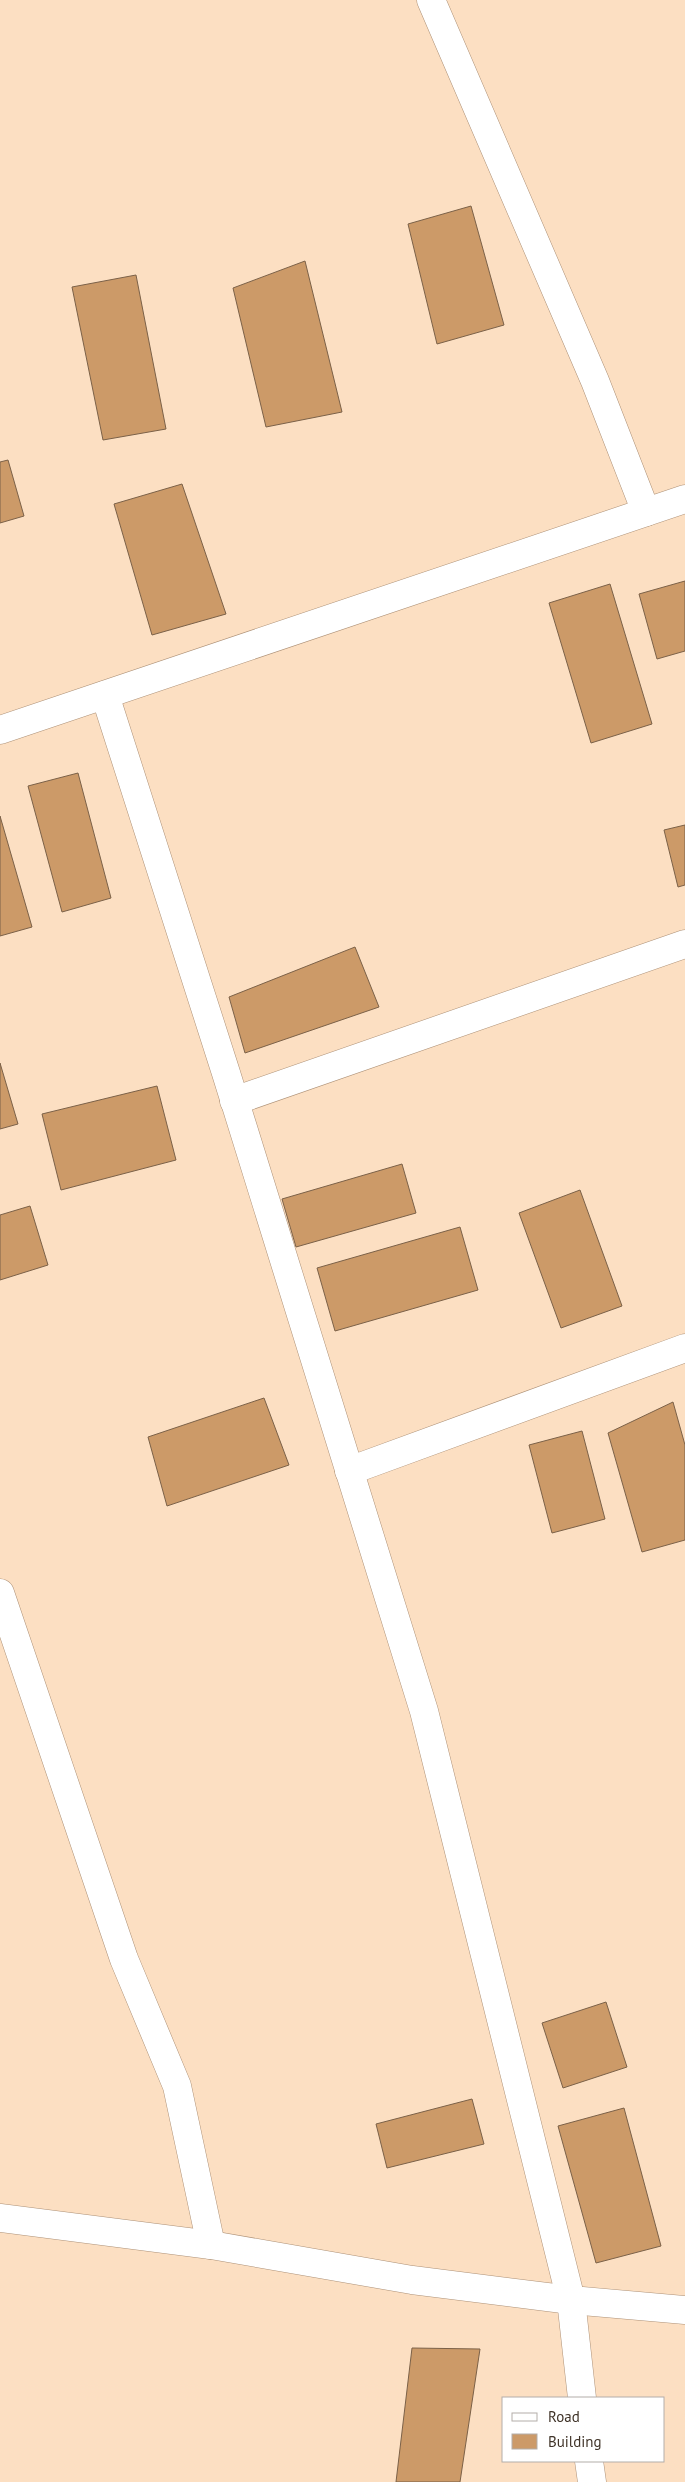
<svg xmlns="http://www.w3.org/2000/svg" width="685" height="2482" font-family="'PT Sans',sans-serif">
<rect width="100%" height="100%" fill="#fcdfc2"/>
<g fill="#cc9a68" stroke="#7b6148">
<path d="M471 206 504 325 437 344 408 224Z"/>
<path d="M305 261 342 412 266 427 233 288Z"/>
<path d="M136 275 166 429 103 440 72 287Z"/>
<path d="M8 460 24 516 0 523V462Z"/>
<path d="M182 484 226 614 152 635 114 504Z"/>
<path d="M685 581V651L657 659 639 594Z"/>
<path d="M610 584 652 724 591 743 549 603Z"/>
<path d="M78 773 111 898 62 912 28 786Z"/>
<path d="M0 816 32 927 0 936Z"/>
<path d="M685 825V885L678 887 664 830Z"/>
<path d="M355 947 379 1007 245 1053 229 997Z"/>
<path d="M0 1063 18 1124 0 1129Z"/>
<path d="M157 1086 176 1160 61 1190 42 1114Z"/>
<path d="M402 1164 416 1213 296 1247 282 1199Z"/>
<path d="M580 1190 622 1306 561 1328 519 1213Z"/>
<path d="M30 1206 48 1265 0 1280V1215Z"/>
<path d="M460 1227 478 1290 335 1331 317 1268Z"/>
<path d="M264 1398 289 1465 167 1506 148 1437Z"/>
<path d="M673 1402 685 1445V1540L642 1552 608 1433Z"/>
<path d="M582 1431 605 1519 552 1533 529 1445Z"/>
<path d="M606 2002 627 2067 563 2088 542 2023Z"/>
<path d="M472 2099 484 2144 387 2168 376 2124Z"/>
<path d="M624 2108 661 2246 596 2263 558 2126Z"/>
<path d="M412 2348 480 2349 460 2482H396Z"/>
</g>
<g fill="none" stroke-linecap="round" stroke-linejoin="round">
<defs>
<g id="street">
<path d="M431 0 595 381 646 512"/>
<path d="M105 695 226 1073 424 1711 571 2300 582 2398"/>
<path d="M0 730 685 499"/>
<path d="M234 1101 685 944"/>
<path d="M349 1471 685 1348"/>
<path d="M0 1593 124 1959 177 2086 211 2245"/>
<path d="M0 2218 211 2245 412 2280 571 2300 685 2310"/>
<path d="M589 2461 592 2482"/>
</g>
</defs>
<use href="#street" stroke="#ad9177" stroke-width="29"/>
<use href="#street" stroke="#fff" stroke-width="28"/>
</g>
<rect x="502" y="2397" width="162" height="65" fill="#ffffff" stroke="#b3aea9"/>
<rect x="512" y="2413" width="25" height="8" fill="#ffffff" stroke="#b3aea9"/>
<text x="548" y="2422" font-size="15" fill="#403429">Road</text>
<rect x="512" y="2434" width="25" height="15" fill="#cc9a68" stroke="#b3aea9"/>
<text x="548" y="2447" font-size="15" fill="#403429">Building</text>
</svg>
